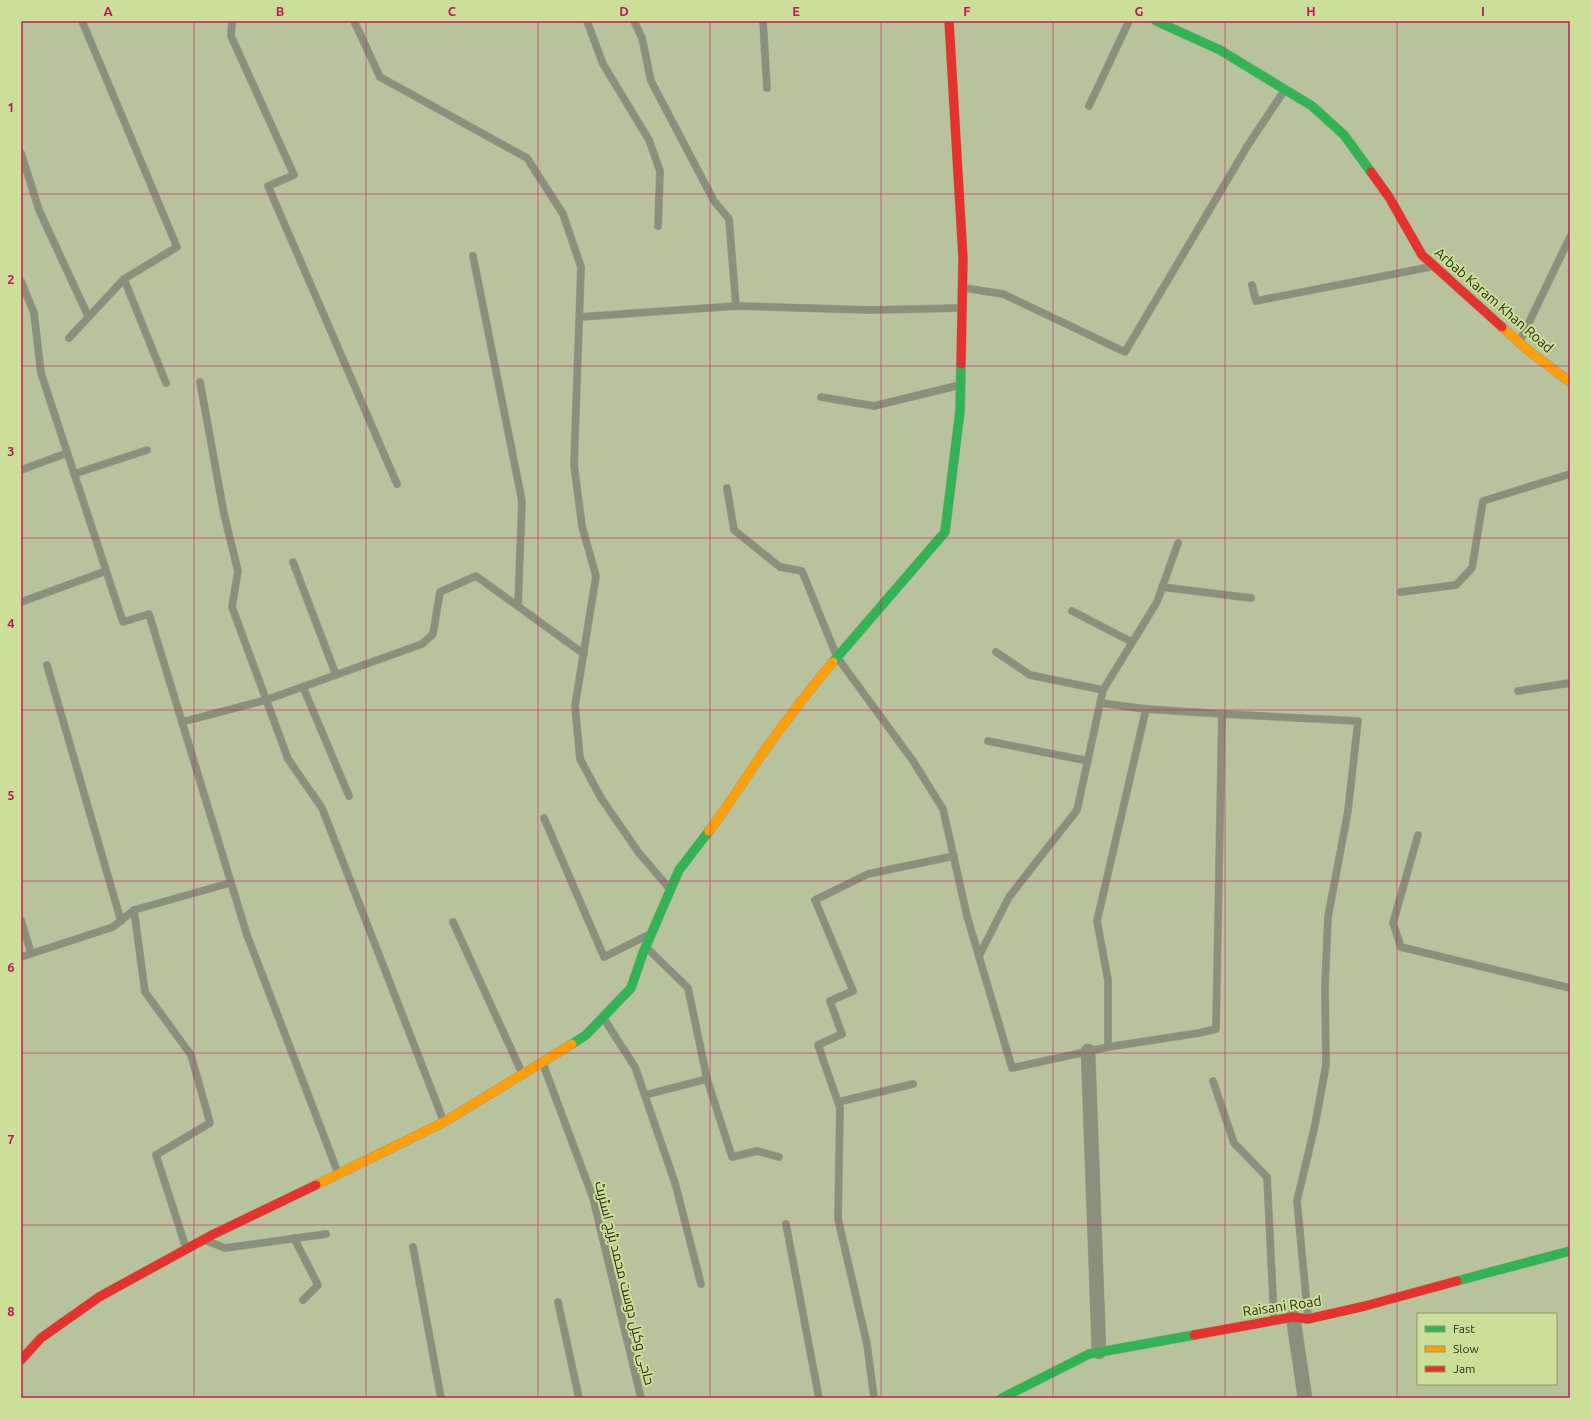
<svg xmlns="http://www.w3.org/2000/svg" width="1591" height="1419" font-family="Ubuntu,Cairo,sans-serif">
<rect width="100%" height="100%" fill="#b8c29c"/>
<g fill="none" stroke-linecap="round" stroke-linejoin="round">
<defs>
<g id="lane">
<path d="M232 21 231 36 294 175 268 186 397 484"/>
<path d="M354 21 380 77 527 158 563 214 581 267 574 465 582 526 596 576 575 706 580 759 601 798 639 853 669 888"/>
<path d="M587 21 603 64 649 140 660 171 658 226"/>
<path d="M634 21 642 38 651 81 714 201 729 219 736 306"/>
<path d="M763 21 767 88"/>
<path d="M1089 106 1129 21"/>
<path d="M21 153 39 210 88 316"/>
<path d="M473 256 522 501 518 606"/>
<path d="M124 279 166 383"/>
<path d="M21 281 34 313 41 373 123 622 149 614 247 935 338 1173"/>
<path d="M1252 285 1256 301 1430 267"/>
<path d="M964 288 1003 294 1125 352 1248 145 1284 91"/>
<path d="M580 317 736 306 871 310 961 308"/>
<path d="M69 338 124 279 177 247 82 21"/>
<path d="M1520 341 1570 237"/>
<path d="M200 382 224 514 238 571 232 607 288 759 322 808 444 1122"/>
<path d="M821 397 874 406 960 385"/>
<path d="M21 470 67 453"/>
<path d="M74 474 147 450"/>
<path d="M727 488 734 530 780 567 802 571 837 657 913 761 943 809 967 916 1012 1068 1108 1047 1199 1033 1216 1029 1222 714 1358 721 1348 811 1328 917 1325 986 1326 1065 1315 1125 1297 1201 1308 1317"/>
<path d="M293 562 336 675"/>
<path d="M1162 587 1251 598"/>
<path d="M1401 592 1456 585 1472 568 1483 501 1570 474"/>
<path d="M21 602 106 571"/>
<path d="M1072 611 1132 642"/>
<path d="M996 652 1030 675 1103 690"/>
<path d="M47 665 121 921"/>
<path d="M303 687 349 796"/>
<path d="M1518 691 1570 683"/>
<path d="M1100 703 1146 709 1222 714"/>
<path d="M182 722 266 700 422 644 433 634 440 592 476 576 584 654"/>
<path d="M988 741 1088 761"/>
<path d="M544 818 604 957 646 936"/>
<path d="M1418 835 1393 923 1401 947 1570 988"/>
<path d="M134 910 145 992 191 1055 210 1123 156 1155 186 1248"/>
<path d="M21 920 31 953"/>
<path d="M453 922 522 1073"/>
<path d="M647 948 688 988 707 1079 732 1157 757 1151 779 1157"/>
<path d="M979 956 1009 897 1077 810 1103 690 1157 602 1178 543"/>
<path d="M21 957 113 927 134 910 230 883"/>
<path d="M604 1019 635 1067 675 1183 701 1284"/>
<path d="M1108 1047V980L1097 921 1146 709"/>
<path d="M543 1064 593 1198 641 1398"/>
<path d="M1213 1081 1234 1143 1267 1177 1274 1318"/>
<path d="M645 1095 707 1079"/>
<path d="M838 1102 913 1084"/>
<path d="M786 1224 819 1398"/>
<path d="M294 1238 318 1285 303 1300"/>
<path d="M207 1241 225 1248 326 1234"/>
<path d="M413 1247 441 1398"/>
<path d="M558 1302 579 1398"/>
<path d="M874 1398 867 1344 838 1219 840 1108 818 1045 842 1034 830 1001 853 991 815 900 868 874 954 856"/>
</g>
<g id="street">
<path d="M1088 1051 1099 1352"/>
<path d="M1293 1317 1305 1398"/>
</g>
<g id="fast">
<path d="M1156 21 1220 50 1312 106 1344 135 1371 172"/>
<path d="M833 662 945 532 960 411 961 364"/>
<path d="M572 1044 586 1035 631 988 643 953 679 870 709 831"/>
<path d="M1457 1281 1570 1251"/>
<path d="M1002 1398 1089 1354 1194 1335"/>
</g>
<g id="slow">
<path d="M1502 327 1529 351 1570 382"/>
<path d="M709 831C727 807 743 782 760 757 783 725 807 692 833 662"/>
<path d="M316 1185 444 1122 572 1044"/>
</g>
<g id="jam">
<path d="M949 21 963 258 961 364"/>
<path d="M1371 172 1389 197 1422 255 1502 327"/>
<path d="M1194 1335 1293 1317 1308 1319 1365 1306 1457 1281"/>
<path d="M21 1360 41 1338 99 1297 212 1235 316 1185"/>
</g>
</defs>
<use href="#lane" stroke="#9aa284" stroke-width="8"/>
<use href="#street" stroke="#9aa284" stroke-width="15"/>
<use href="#fast" stroke="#9aa284" stroke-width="10"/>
<use href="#slow" stroke="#9aa284" stroke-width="10"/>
<use href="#jam" stroke="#9aa284" stroke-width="10"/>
<use href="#lane" stroke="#8b907d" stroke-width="7"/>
<use href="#street" stroke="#8b907d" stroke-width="14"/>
<use href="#fast" stroke="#30b455" stroke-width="9"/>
<use href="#slow" stroke="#ff9f0a" stroke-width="9"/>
<use href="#jam" stroke="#e5322d" stroke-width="9"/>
</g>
<path fill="none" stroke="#c2185b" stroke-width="1" stroke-opacity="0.55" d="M194 21V1398M366 21V1398M538 21V1398M710 21V1398M881 21V1398M1053 21V1398M1225 21V1398M1397 21V1398M21 194H1570M21 366H1570M21 538H1570M21 710H1570M21 881H1570M21 1053H1570M21 1225H1570"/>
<g text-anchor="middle" stroke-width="4" stroke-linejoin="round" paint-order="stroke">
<g font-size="14" fill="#2b3216" stroke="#ccdf98">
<text transform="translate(1494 300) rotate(41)" y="5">Arbab Karam Khan Road</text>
<text transform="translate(625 1283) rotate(76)" y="5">حاجی وکیل دوست محمد بڑیچ اسٹریٹ</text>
<text transform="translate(1282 1306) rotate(-8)" y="5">Raisani Road</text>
</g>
</g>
<rect width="1591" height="1419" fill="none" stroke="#ccdf98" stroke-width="44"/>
<rect x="1417" y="1313" width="140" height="72" fill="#ccdf98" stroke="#8c9a64"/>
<rect x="1425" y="1326" width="20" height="6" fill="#30b455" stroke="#8c9a64"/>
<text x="1453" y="1333" font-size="12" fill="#2b3216">Fast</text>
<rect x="1425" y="1346" width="20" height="6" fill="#ff9f0a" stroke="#8c9a64"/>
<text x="1453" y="1353" font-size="12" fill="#2b3216">Slow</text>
<rect x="1425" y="1366" width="20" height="6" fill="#e5322d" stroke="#8c9a64"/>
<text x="1453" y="1373" font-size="12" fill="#2b3216">Jam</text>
<rect x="22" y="22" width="1547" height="1375" fill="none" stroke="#c2185b" stroke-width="1.5"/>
<g font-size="13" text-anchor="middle" font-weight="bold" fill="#c2185b">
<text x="108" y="16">A</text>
<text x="280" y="16">B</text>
<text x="452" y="16">C</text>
<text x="624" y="16">D</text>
<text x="796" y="16">E</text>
<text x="967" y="16">F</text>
<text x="1139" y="16">G</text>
<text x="1311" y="16">H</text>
<text x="1483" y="16">I</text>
<text x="11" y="112">1</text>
<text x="11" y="284">2</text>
<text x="11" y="456">3</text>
<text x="11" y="628">4</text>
<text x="11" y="800">5</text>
<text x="11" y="972">6</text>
<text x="11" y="1144">7</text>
<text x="11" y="1316">8</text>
</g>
</svg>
